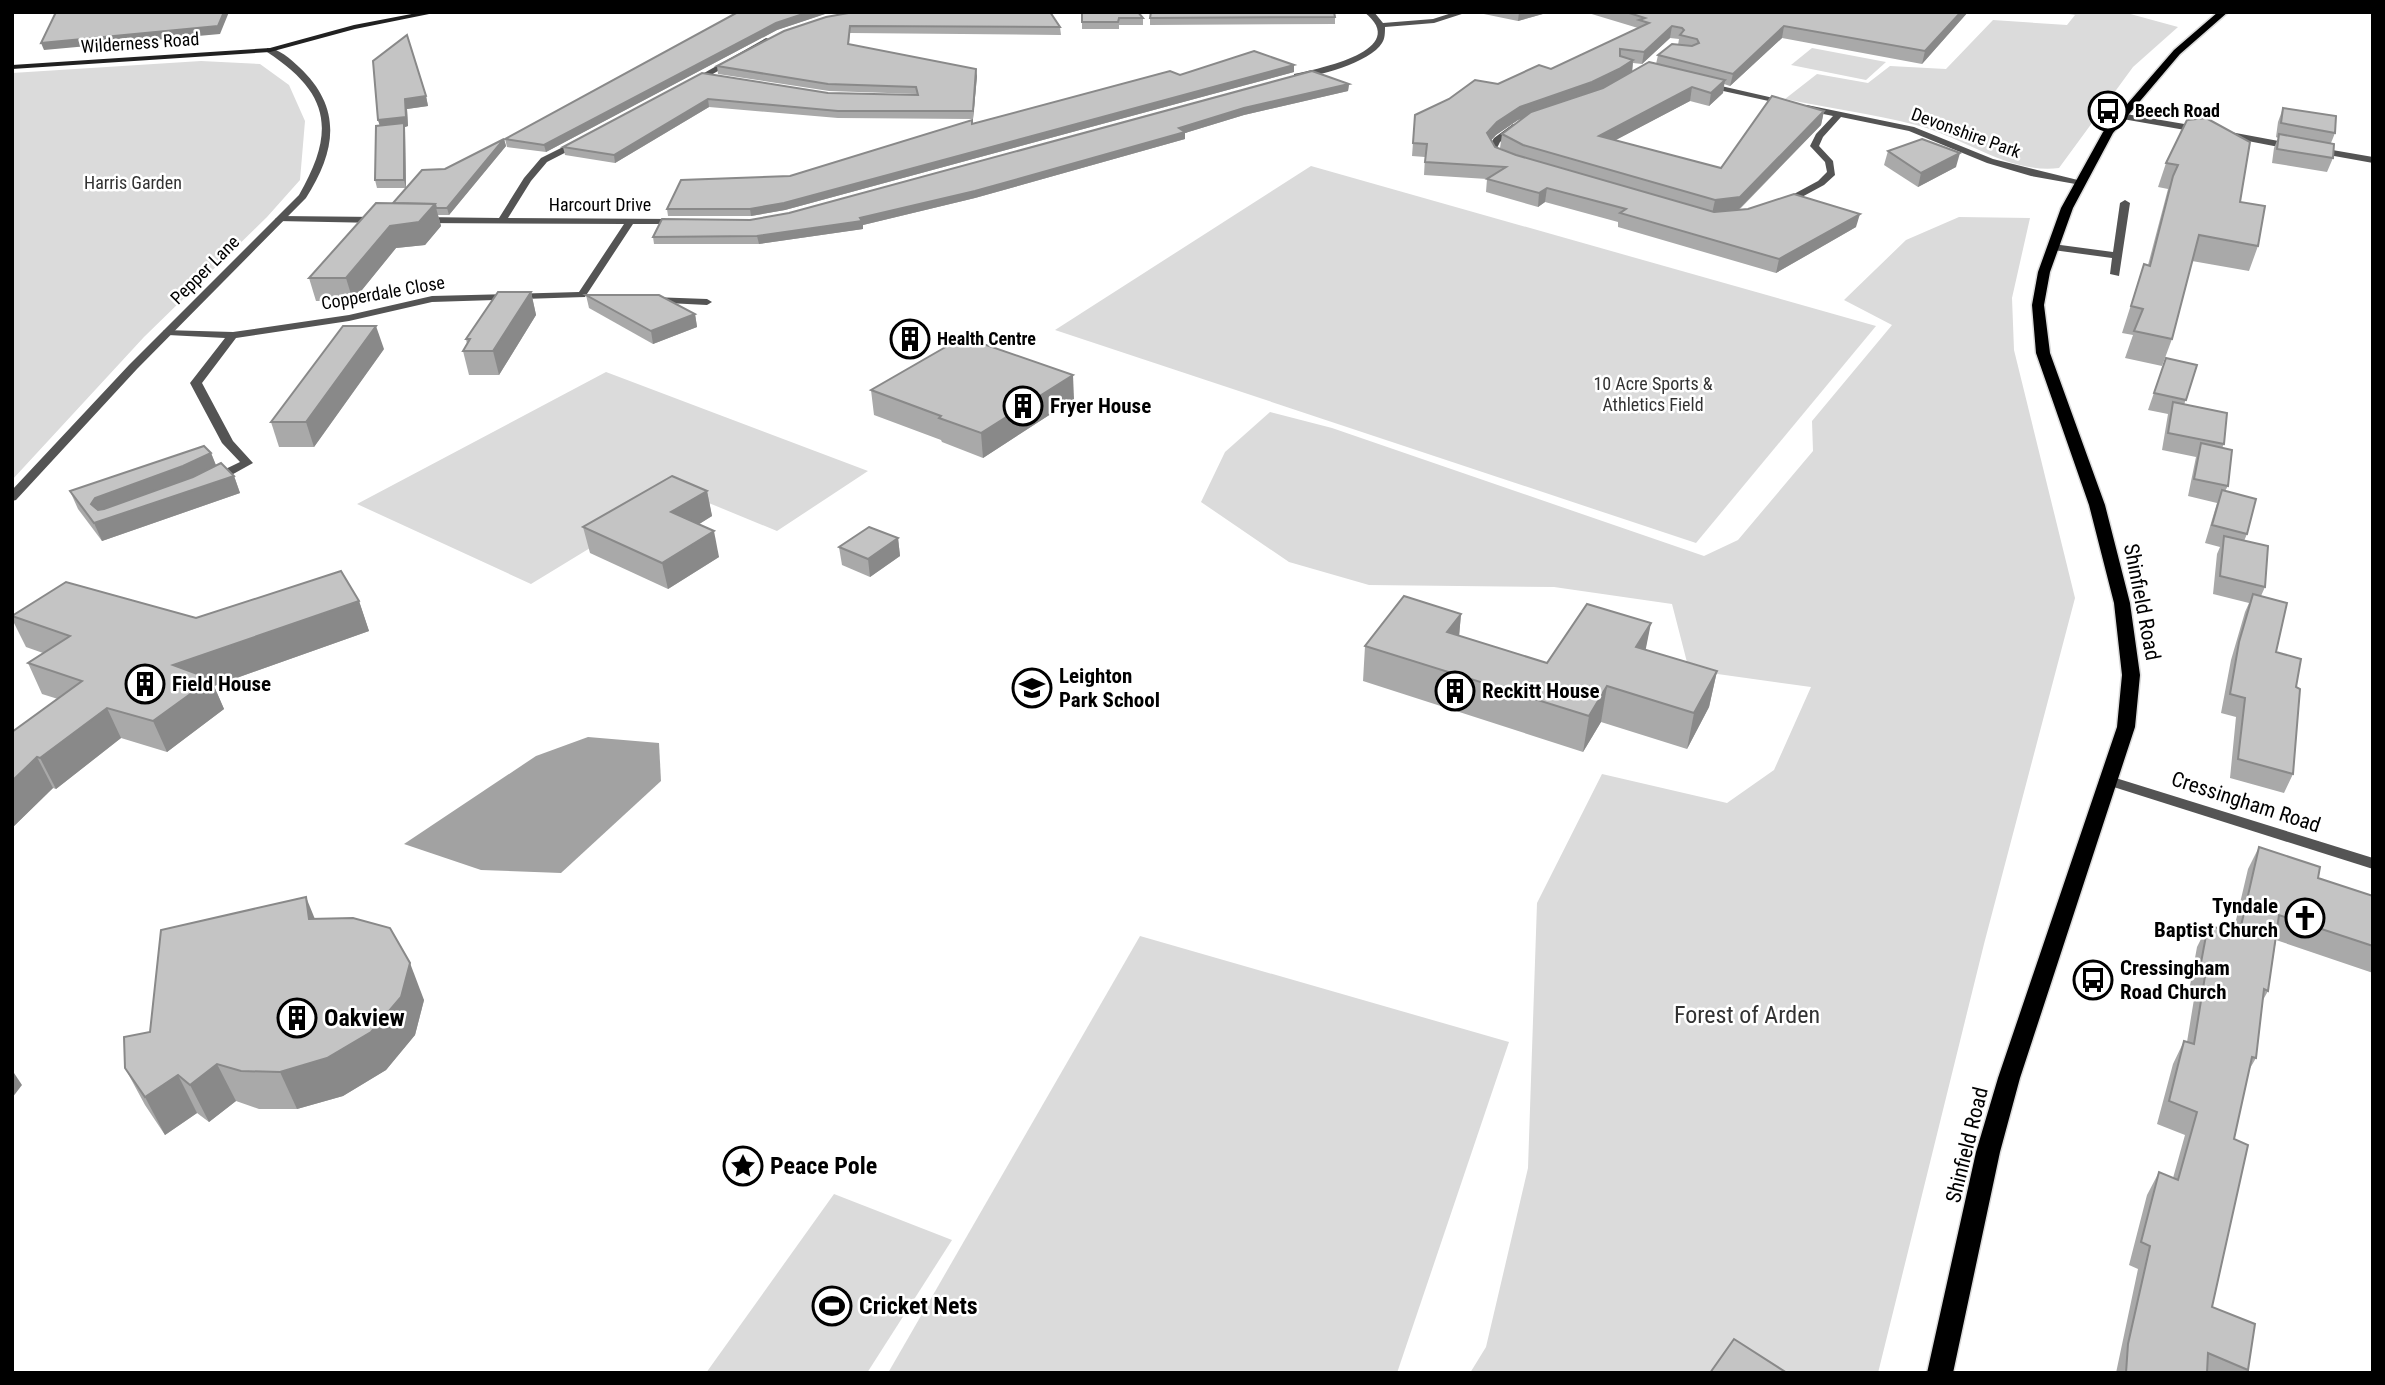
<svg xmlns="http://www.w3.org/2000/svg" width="2385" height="1385" font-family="'Roboto Condensed',sans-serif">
<rect width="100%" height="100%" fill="#fff"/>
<g fill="#dbdbdb">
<path d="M2057 12H2123L2178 27 2133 67 2059 168C2008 174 1964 137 1916 125 1873 114 1828 108 1785 99L1817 74 1868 83 1890 66 1946 69 1993 20 2067 25 2075 15Z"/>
<path d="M1812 48 1886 62 1866 80 1791 65Z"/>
<path d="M201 61 260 64 289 85 305 121 300 180 267 217 144 337 12 480V73Z"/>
<path d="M1311 166 1876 326 1696 543 1055 330Z"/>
<path d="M1959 217 2030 218 2012 298 2014 350 2075 598 1984 944 1878 1373H1470L1486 1347 1528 1168 1537 903 1602 774 1727 803 1774 770 1811 687 1689 670 1672 604 1554 587 1369 585 1289 562 1201 502 1225 452 1270 412 1332 428 1704 556 1738 540 1813 451 1812 421 1892 325 1844 300 1906 240Z"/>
<path d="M606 372 868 471 777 531 682 492 531 584 357 504Z"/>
<path d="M1140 936 1509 1042 1397 1373H888Z"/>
<path d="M834 1194 952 1240 867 1373H706Z"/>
</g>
<path fill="#a2a2a2" d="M588 737 659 743 661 781 561 873 481 870 404 844 536 756Z"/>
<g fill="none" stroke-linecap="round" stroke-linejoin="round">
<defs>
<path id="primary" d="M2218 12H2228L2180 54 2113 133 2073 208 2050 272 2044 305 2050 353 2105 505 2130 603 2140 675 2135 727 2020 1078 2000 1152 1953 1373H1927L1976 1152 1998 1078 2117 727 2122 675 2114 603 2089 505 2036 353 2032 305 2038 272 2061 208 2103 132 2174 50Z"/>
</defs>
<use href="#primary" stroke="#dbdbdb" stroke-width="3"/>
<g fill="#545454" fill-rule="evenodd">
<path d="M1364 12H1374L1383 23 1433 19 1455 12H1468L1434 23 1385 27C1385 32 1385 39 1382 43 1371 62 1315 78 1294 78V74C1318 69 1413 50 1364 12Z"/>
<path d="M766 38 773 40 695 84 688 82Z"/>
<path d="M1708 83 1787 101 1791 103 1787 105 1705 87 1704 85Z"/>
<path d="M1807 105 1914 127 1993 159 2086 182 2081 185 2031 176 1987 163 1909 131 1841 117 1823 137 1819 146 1833 161 1835 175 1824 185 1787 205H1781V201L1818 181 1827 172 1825 162 1810 146 1816 134 1833 116 1804 110 1803 108Z"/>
<path d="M2120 113 2202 127 2206 130 2202 133 2117 118 2116 116Z"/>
<path d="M1513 124 1520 126 1500 142 1497 148 1505 157 1498 159 1488 148 1494 138Z"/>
<path d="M2225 131 2295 144 2299 147 2295 150 2222 136 2221 134Z"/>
<path d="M581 138 584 139V143L547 162 531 181 508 218 680 219 685 222 683 224H633L585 297 432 302 349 321 236 338 202 383 233 441 253 463 217 483H209V477L240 462 222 443 190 383 225 338 168 335 163 332 164 330 233 332 349 315 432 296 579 292 624 224 420 223 415 220 420 217 499 218 524 178 541 158Z"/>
<path d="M2315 147 2373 157V163L2312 152 2311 150Z"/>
<path d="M2125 200 2130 203 2119 276 2110 274 2112 258 2053 250 2048 247 2053 244 2113 252 2120 203Z"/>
<path d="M280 216 379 217 384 220 379 223 277 221 275 219Z"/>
<path d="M652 297 707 299 712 302 707 305 648 302V298Z"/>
</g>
<g fill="#545454" fill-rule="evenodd">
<path d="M267 48C278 48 291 59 299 67 343 108 336 151 306 198L137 369 16 500 12 501V490L129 365 299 195C336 131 330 93 267 52Z"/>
<path d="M2106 775 2373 858V869L2101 783 2099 780 2101 777Z"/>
</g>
<path fill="#212121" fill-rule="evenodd" d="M422 12H439L355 29 270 52 12 69V65L270 48 354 25Z"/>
<use href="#primary" fill="#000" fill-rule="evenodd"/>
</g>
<g fill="#a9a9a9" fill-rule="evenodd">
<path d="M738 12H840L825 14 777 30 546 152 507 147 505 139Z"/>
<path d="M854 12 1060 27 1061 35 850 33 849 44 977 76 973 119 838 118 709 107 615 163 565 155 563 147 702 73 828 93 917 95V94L829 91 718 74 717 66Z"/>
<path d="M1082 12 1143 18V25H1119V29H1082Z"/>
<path d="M1474 12H1550L1518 21Z"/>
<path d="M1585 12H1968L1922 64 1782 38 1730 86 1724 84 1723 93 1709 106 1690 101 1615 140 1721 168 1824 111 1821 125 1739 210 1856 227 1776 273 1618 227V222L1545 202 1538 207 1486 192 1487 179 1424 175 1425 157 1412 156 1415 115 1498 84 1551 69 1638 28ZM1670 38 1679 39 1678 45 1658 55 1656 64 1632 72 1633 63 1642 64ZM1523 118 1502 134 1500 148 1508 152 1495 147 1491 140 1496 135 1518 120Z"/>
<path d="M1335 17V24L1150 25V18Z"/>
<path d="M1294 72 785 210 751 216H668L667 209 790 176 972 124 1180 75Z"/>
<path d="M1349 84 1348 91 1244 115 1185 133V139L975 198 863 225V229L759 244H654L653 237 789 213Z"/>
<path d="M426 96 428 106 407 109 408 126 405 127 406 188H377L375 180 380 125 378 120Z"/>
<path d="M2283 108 2335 133 2331 143 2333 158 2327 172 2272 163 2274 148 2278 138 2276 137 2278 122Z"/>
<path d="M2187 120 2240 202 2258 246 2249 271 2192 261 2172 339 2162 366 2125 358 2133 335 2122 333 2144 264 2148 265 2168 189 2158 187 2166 163Z"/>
<path d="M504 139 506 146 449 215H438L441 226 425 245 396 248 353 301H316L309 278 393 203 445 169Z"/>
<path d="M1888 151 1956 167 1918 187 1884 165Z"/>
<path d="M531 292 536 315 499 375H469L463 351 467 344 466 339Z"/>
<path d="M586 295 695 314 697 327 653 344 589 308Z"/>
<path d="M384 349 314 447H279L271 422Z"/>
<path d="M2166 358 2197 365 2184 405 2224 444 2222 448 2228 486 2225 491 2247 534 2244 541 2265 587 2261 596 2276 652 2296 687 2293 774 2284 793 2230 778 2236 717 2221 713 2231 660 2245 612 2249 603 2213 594 2217 554 2220 547 2205 543 2217 503 2188 496 2196 457 2162 450 2168 414 2148 410Z"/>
<path d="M871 390 1074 399 983 458 942 442 941 440 874 415Z"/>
<path d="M211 453 216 466 234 476 240 493 102 541 78 509 70 491Z"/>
<path d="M707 491 712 516 699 524 719 557 668 589 590 553 583 527Z"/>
<path d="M898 538 900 556 870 577 842 565 839 547Z"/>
<path d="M359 601 369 631 214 686 224 709 167 752 121 738 56 789 53 788 12 828V732L58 699 42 694 28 663 43 653 26 647 12 619V616L196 618Z"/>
<path d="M1461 614 1459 636 1547 663 1646 650 1717 671 1709 707 1687 749 1601 722 1583 752 1363 681 1365 646Z"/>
<path d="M2259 847 2318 878 2373 896V973L2276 940 2268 991 2263 1000 2256 1058 2249 1070 2234 1139 2212 1307 2248 1370 2246 1373H2116L2138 1269 2129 1265 2147 1195 2159 1172 2173 1178 2185 1135 2157 1124 2173 1064 2184 1041 2187 1042 2195 993 2189 991 2197 947 2208 925 2233 933 2248 869Z"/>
<path d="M315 919 424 1000 415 1035 386 1070 343 1096 297 1109H259L236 1101 209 1122 197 1113 165 1135 145 1105 125 1068 150 1032Z"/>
</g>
<g fill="#898989">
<path d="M224 12H229L220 34 44 50 41 43Z"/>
<path d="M809 12H840L825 14 777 30 546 152 544 145 776 23Z"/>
<path d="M1519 12H1550L1518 21Z"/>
<path d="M1961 12H1968L1922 64 1925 51Z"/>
<path d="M1672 26 1670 38 1642 64 1644 52Z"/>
<path d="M1784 26 1782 38 1730 86 1733 74Z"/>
<path d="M1633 60 1632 72 1590 95 1518 120 1496 135 1486 146 1487 133 1497 122 1520 107Z"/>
<path d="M1294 65V72L785 210 751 216 750 209Z"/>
<path d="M976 69 977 76 973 119V111Z"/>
<path d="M1725 80 1723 93 1709 106 1711 93Z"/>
<path d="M1349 84 1348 91 1244 115 1185 133V139L975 198 863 225V229L759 244 757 236 860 218 1179 128 1244 108Z"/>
<path d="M1692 87 1690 101 1597 150 1599 136Z"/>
<path d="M426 96 428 106 407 109 408 126 405 127 406 188 404 180 381 130 378 120 405 99Z"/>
<path d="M708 99 709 107 615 163 614 155Z"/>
<path d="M1824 111 1821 125 1737 211 1712 214 1715 200Z"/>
<path d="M504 139 506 146 449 215 447 208Z"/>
<path d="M1960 153 1956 167 1918 187 1921 173Z"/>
<path d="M1547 188 1545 202 1538 207 1539 193Z"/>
<path d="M435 204 441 226 425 245 396 248 353 301 346 278 390 226Z"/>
<path d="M1860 214 1856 227 1776 273 1779 259Z"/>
<path d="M531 292 536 315 499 375 493 351Z"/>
<path d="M695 314 697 327 653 344 651 331Z"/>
<path d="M376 326 384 349 314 447 306 422Z"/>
<path d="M1073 375 1074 399 983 458 981 433Z"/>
<path d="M211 453 218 470 102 516 91 504 95 498Z"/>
<path d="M234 476 240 493 102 541 94 523Z"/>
<path d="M707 491 712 516 677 538 671 512Z"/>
<path d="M714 531 719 557 668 589 662 563Z"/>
<path d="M898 538 900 556 870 577 868 559Z"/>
<path d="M359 601 369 631 214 686 224 709 167 752 153 721 173 665Z"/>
<path d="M1461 614 1458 648 1447 632Z"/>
<path d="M1651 623 1644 658 1636 647Z"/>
<path d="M1717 671 1709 707 1687 749 1694 713Z"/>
<path d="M1607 686 1601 722 1583 752 1589 716Z"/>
<path d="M107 708 121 738 56 789 40 758Z"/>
<path d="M37 757 53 788 12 828V781Z"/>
<path d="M306 897 321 934 309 919Z"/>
<path d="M410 963 424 1000 415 1035 386 1070 343 1096 297 1109 280 1072Z"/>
<path d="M217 1064 236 1101 209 1122 190 1085Z"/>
<path d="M12 1070 22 1085 12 1098Z"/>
<path d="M178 1075 197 1113 165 1135 145 1097Z"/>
</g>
<g fill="#c4c4c4" stroke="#898989" stroke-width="2">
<path d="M56 12H224L218 26 41 43Z"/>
<path d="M738 12H809L776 23 544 145 505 139Z"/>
<path d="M854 12H1050L1060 27 850 26 848 44 976 69 973 111H838L708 99 614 155 563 147 702 73 828 93 918 95 916 87 828 84 717 66 784 31 826 17Z"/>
<path d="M1082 12H1138L1143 18H1119L1118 22H1082Z"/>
<path d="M1151 12H1334L1335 17 1150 18Z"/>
<path d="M1626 12H1961L1925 51 1784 26 1733 74 1658 55 1672 44 1692 46 1699 43 1697 39 1680 35 1684 30 1682 28 1672 26 1644 52 1620 49V56L1633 60 1619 69 1592 82 1520 107 1497 122 1487 133 1495 147 1516 155 1714 212 1748 209 1794 194 1860 214 1779 259 1620 213 1626 209 1547 188 1539 193 1487 179 1506 167 1425 162 1427 144 1413 143 1415 115 1449 99 1475 80 1498 84 1539 65 1551 69 1649 23 1639 20 1645 18Z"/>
<path d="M407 35 426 96 405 99 406 117 378 120 373 61Z"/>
<path d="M1254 51 1294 65 784 203 750 209H667L681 180 790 176 972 120V124L1170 71 1180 75Z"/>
<path d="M1649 62 1725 80 1711 93 1692 87 1599 136 1721 168 1772 96 1824 111 1740 197 1715 200 1523 145 1502 134 1531 112 1603 88Z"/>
<path d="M1312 71 1349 84 1244 108 1179 128 1185 132 975 191 860 218 862 221 757 236 653 237 662 219 750 220 789 213Z"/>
<path d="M2283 108 2336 116 2335 133 2281 123Z"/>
<path d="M2206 118 2250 142 2240 202 2265 206 2258 246 2199 235 2172 339 2134 331 2143 309 2131 306 2144 264 2150 266 2173 176 2178 165 2166 163 2187 120Z"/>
<path d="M404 123V180H375L376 126Z"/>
<path d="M2279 134 2334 144 2333 158 2277 149Z"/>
<path d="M504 139 447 208H436L435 204 393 203 422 170 445 169Z"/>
<path d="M1922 139 1960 153 1921 173 1888 151Z"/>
<path d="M376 203 435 204 419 222 390 226 346 278H309Z"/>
<path d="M498 292H531L493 351H463L470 339H466Z"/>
<path d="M586 295H659L695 314 651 331Z"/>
<path d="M343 326H376L306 422H271Z"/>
<path d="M963 337 1073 375 981 433 939 418 941 416 871 390Z"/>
<path d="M2166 358 2197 365 2186 400 2154 393Z"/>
<path d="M2173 402 2227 413 2224 444 2168 433Z"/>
<path d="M2201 443 2232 450 2228 486 2194 479Z"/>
<path d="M204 446 211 453 183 466 95 498 91 504 98 510 104 509 193 477 221 463 234 476 94 523 70 491Z"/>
<path d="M672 476 707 491 671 512 714 531 662 563 583 527Z"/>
<path d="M2222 490 2256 499 2247 534 2212 525Z"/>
<path d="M869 527 898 538 868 559 839 547Z"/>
<path d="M2224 536 2268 546 2265 587 2220 576Z"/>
<path d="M341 571 359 601 173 665 211 679 153 721 107 708 40 758 37 757 12 781V732L82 681 28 663 70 636 12 616 66 582 196 618Z"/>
<path d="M2253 594 2287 603 2276 652 2301 659 2296 687 2300 689 2293 774 2238 759 2245 698 2230 694 2239 642Z"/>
<path d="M1404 596 1461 614 1447 632 1547 663 1587 604 1651 623 1636 647 1717 671 1694 713 1607 686 1589 716 1365 646Z"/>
<path d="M2259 847 2320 867 2318 878 2373 896V946L2279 915 2268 991 2264 989 2256 1058 2252 1057 2234 1139 2248 1145 2212 1307 2255 1324 2248 1370 2208 1353 2207 1373H2126L2128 1344 2150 1246 2141 1242 2159 1172 2178 1180 2197 1112 2169 1101 2184 1041 2194 1044 2206 970 2200 968 2208 925 2239 935Z"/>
<path d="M306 897 309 919 353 918 390 928 410 963 401 997 371 1032 327 1058 280 1072 241 1071 217 1064 190 1085 178 1075 145 1097 125 1068 124 1037 150 1032 161 930Z"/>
<path d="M1734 1339 1787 1373H1710Z"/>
</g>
<defs>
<symbol id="bus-ring" viewBox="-11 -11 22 22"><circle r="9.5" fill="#fff" stroke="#000" stroke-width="1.5"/><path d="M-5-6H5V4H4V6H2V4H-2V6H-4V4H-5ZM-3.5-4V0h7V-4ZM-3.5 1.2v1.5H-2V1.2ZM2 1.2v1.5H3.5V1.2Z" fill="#000"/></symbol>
<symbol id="building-ring" viewBox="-11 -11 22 22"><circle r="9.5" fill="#fff" stroke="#000" stroke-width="1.5"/><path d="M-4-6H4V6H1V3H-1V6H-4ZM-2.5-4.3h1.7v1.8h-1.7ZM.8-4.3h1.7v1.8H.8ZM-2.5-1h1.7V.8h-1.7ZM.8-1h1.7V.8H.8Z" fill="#000"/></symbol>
<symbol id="school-ring" viewBox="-11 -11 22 22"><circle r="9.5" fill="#fff" stroke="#000" stroke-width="1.5"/><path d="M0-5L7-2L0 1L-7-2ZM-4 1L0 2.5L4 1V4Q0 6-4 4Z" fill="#000"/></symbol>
<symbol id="church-ring" viewBox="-11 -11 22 22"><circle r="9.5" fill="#fff" stroke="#000" stroke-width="1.5"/><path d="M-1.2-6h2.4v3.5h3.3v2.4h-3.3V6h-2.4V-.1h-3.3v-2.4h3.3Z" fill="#000"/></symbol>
<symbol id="sight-ring" viewBox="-11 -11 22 22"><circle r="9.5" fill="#fff" stroke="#000" stroke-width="1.5"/><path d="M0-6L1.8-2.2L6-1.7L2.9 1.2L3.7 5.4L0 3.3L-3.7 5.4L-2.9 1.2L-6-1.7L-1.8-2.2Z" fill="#000"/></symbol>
<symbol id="stadium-ring" viewBox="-11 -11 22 22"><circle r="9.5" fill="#fff" stroke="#000" stroke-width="1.5"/><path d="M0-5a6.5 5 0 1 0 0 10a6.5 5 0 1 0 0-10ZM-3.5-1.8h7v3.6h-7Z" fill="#000"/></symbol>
</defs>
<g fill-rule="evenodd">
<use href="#bus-ring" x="2086" y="89" width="44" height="44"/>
<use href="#building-ring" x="888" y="317" width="44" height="44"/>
<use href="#building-ring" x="1001" y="384" width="44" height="44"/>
<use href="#building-ring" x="123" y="662" width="44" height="44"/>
<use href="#school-ring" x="1010" y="666" width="44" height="44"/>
<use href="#building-ring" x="1433" y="669" width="44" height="44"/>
<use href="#church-ring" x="2283" y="896" width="44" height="44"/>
<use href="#bus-ring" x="2071" y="958" width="44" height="44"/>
<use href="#building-ring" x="275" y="996" width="44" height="44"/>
<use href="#sight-ring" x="721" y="1144" width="44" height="44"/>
<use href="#stadium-ring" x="810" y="1284" width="44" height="44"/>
</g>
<g text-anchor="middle" stroke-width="5" stroke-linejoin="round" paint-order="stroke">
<g font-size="18" fill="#000" stroke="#fff">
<text transform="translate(140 43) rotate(-4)" y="6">Wilderness Road</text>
<text transform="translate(1966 133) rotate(20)" y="6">Devonshire Park</text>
<text x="600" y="211">Harcourt Drive</text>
<text transform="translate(205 270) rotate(-45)" y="6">Pepper Lane</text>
<text transform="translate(383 293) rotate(-10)" y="6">Copperdale Close</text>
</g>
<g font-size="18" font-weight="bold" fill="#000" stroke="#fff" text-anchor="start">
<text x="2135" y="117">Beech Road</text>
<text x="937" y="345">Health Centre</text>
</g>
<g font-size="18" fill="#323232" stroke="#fff">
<text x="133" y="189">Harris Garden</text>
<text x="1653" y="390">10 Acre Sports &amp;<tspan x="1653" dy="21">Athletics Field</tspan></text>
</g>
<g font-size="21" font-weight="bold" fill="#000" stroke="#fff" text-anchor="start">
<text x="1050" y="413">Fryer House</text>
<text x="1059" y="683">Leighton<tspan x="1059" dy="24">Park School</tspan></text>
<text x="172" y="691">Field House</text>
<text x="1482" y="698">Reckitt House</text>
<text x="2278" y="913" text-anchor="end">Tyndale<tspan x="2278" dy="24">Baptist Church</tspan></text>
<text x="2120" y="975">Cressingham<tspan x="2120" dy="24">Road Church</tspan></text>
</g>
<g font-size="21" fill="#000" stroke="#fff">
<text transform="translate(2142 602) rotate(79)" y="7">Shinfield Road</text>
<text transform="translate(2246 802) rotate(18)" y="7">Cressingham Road</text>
<text transform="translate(1967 1145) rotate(-76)" y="7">Shinfield Road</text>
</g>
<g font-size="24" fill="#323232" stroke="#fff">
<text x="1747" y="1023">Forest of Arden</text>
</g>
<g font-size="24" font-weight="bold" fill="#000" stroke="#fff" text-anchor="start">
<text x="324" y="1026">Oakview</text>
<text x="770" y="1174">Peace Pole</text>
<text x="859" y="1314">Cricket Nets</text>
</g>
</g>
<rect width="2385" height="1385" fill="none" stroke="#000000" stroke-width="28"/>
</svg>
